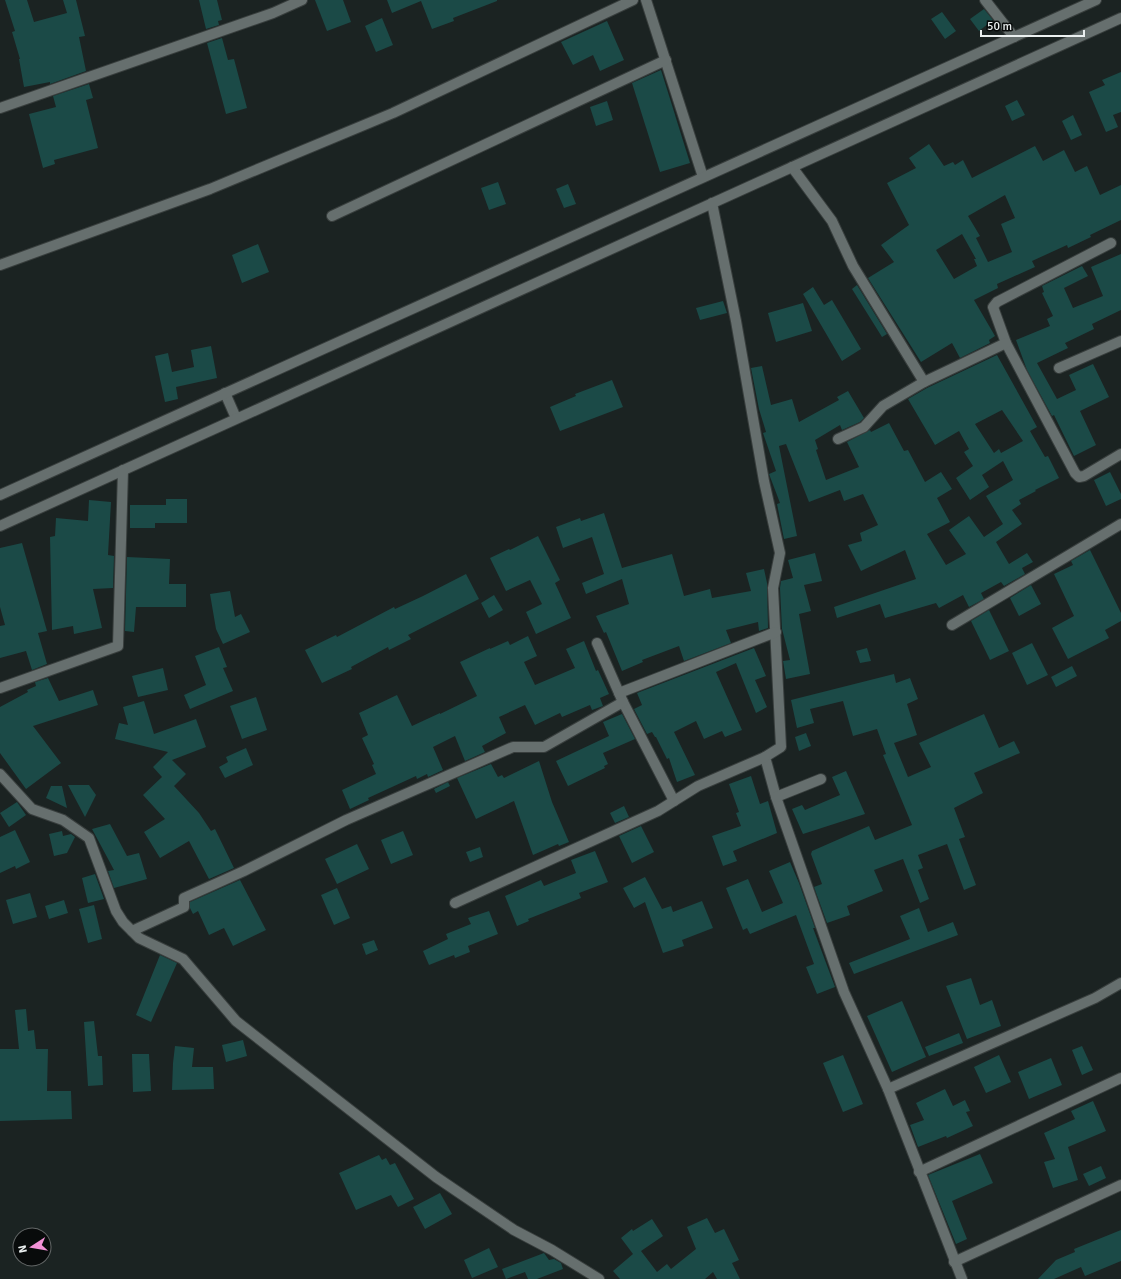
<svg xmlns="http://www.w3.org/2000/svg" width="1121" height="1279" font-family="Signika,sans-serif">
<rect width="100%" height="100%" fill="#1b2322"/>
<g fill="#1b4a47" fill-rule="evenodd">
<path d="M5 0H27L34 22 67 13 63 0H76L85 36 79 37 86 71 50 84V82L24 87 19 59H20L12 32 15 31Z"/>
<path d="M199 0H217L222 20 218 21 219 25 206 29Z"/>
<path d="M315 0H343L351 22 327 31Z"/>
<path d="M387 0H497V1L453 18 454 21 432 29 421 1 392 13Z"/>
<path d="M984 9 993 20 979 31 970 19Z"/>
<path d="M942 12 956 31 945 39 931 19Z"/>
<path d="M382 18 393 45 376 52 365 26Z"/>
<path d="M607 21 624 60 600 71 593 55 573 65 561 42Z"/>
<path d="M222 38 228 60 234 59 247 108 226 114 207 43Z"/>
<path d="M661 70 690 163 660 172 632 83Z"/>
<path d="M1121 72V112L1113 115 1118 127 1106 132 1089 92 1105 85 1102 80Z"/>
<path d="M89 84 93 98 86 100 98 148 54 160 55 164 43 168 29 114 56 107 53 96Z"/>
<path d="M1017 100 1025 115 1012 121 1005 106Z"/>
<path d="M607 101 613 120 596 126 590 107Z"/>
<path d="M1073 115 1082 135 1071 140 1062 121Z"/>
<path d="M929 144 944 166 953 162 955 165 963 160 972 178 1035 146 1043 161 1064 150 1075 172 1087 166 1100 195 1121 185V220L1090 235 1091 237 1068 248 1067 245 1032 261 1035 267 997 284 998 288 974 300 995 336 989 340 990 343 960 358 952 343 921 362 868 278 894 262 881 245 909 225 887 183 916 168 909 158ZM1005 195 1015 218 1001 224 1012 252 988 262 976 238 980 236 968 216ZM962 234 976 259H974L977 266 954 279 936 250Z"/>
<path d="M498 182 506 204 489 210 481 188Z"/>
<path d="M568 184 576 204 564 208 556 189Z"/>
<path d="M258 244 269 272 242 283 232 255Z"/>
<path d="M1121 254V310L1092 324 1094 329 1065 343 1068 348 1037 363 1057 399 1076 390 1069 375 1093 364 1109 397 1080 411 1096 445 1074 456 1054 415 1052 416 1027 370 1016 340 1050 326 1047 319 1053 316 1042 293 1044 292 1042 286 1082 266 1088 276 1064 288 1073 308 1103 296 1091 267Z"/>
<path d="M857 285 887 334 882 337 852 289Z"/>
<path d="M813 287 824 305 832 300 861 349 842 361 803 294Z"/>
<path d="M723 301 727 313 700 320 696 308Z"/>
<path d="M803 303 812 331 776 342 768 313Z"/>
<path d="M211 346 217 378 176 387 178 399 165 402 155 356 168 353 172 372 194 367 191 350Z"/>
<path d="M997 355 1037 427 1030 431 1045 457 1048 456 1059 478 1035 490 1036 491 1019 500 1021 504 1012 510 1022 524 996 542 1009 564 1027 553 1033 562 1022 568 1025 574 1004 586 1001 582 981 593 984 599 969 607 963 595 939 608 936 603 885 618 880 604 837 618 834 607 916 579 905 550 861 571 848 545 862 541 860 533 878 525 863 494 844 501 840 490 809 502 786 444 779 446 797 536 784 539 777 504 780 503 769 474 776 471 763 433 766 432 759 409 751 368 762 366 771 405 792 399 799 422 839 400 837 397 848 391 864 418 860 422 842 430 840 425 815 440 818 449 816 450 826 480 859 467 847 442 870 430 871 432 889 423 904 451 908 450 925 482 941 472 952 489 937 498 950 522 927 534 946 565 966 554 949 530 969 516 984 537 1003 524 986 496 1013 480 1003 461 982 475 989 487 970 500 956 478 973 466 964 452 969 449 959 431 935 445 908 399 927 388ZM1002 410 1023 441 1001 453 999 449 994 453 975 424Z"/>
<path d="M612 380 623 407 560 431 550 407 576 396 575 394Z"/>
<path d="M1110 472 1121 494V499L1106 506 1094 480Z"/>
<path d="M166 499H187V523H155V528H130V505H166Z"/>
<path d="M89 500 111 502 108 555 114 556 113 588 93 589 102 628 74 634 73 626 52 630 50 537 55 536 56 518 88 521Z"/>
<path d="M604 513 622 568 672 554 684 596 710 589 712 598 751 591 746 573 764 569 767 583 768 628 759 631 758 622 726 630 731 643 684 661 679 646 642 660 643 662 622 671 606 632 604 633 596 616 629 604 622 579 586 594 582 583 604 574 592 537 563 548 556 527 580 518 581 521Z"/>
<path d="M538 536 560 580 555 583 571 618 536 634 526 612 542 604 530 580 506 591 490 558 509 549 510 550Z"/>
<path d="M22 543 47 631 38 633 47 664 32 670 26 651 0 658V626L5 625 0 607V548Z"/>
<path d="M1090 550 1121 613V621L1105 630 1109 638 1068 659 1052 628 1074 616 1054 574 1073 565 1071 561Z"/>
<path d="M815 553 822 581 804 585 811 611 799 614 810 674 786 679 783 661 790 660 782 629 780 588 781 581 793 578 788 560Z"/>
<path d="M127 557 170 559 169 584H186V607H136L134 632 125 631Z"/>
<path d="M466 574 479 599 408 635 411 639 389 650 388 647 351 667 352 669 322 683 305 650 336 635 337 637 394 607 395 609 423 596Z"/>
<path d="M1031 585 1041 604 1019 616 1010 598Z"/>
<path d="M230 591 235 617 241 614 250 632 223 644 216 629 210 594Z"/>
<path d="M494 595 503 610 489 618 481 603Z"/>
<path d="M989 610 1009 651 990 660 971 621Z"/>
<path d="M528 636 537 656 524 662 535 685 575 668 566 649 584 641 596 671 598 670 609 694 600 698 603 706 592 710 590 705 562 717 560 713 535 725 525 705 499 717 506 733 482 746 485 752 465 761 455 736 433 747 443 770 428 777 427 774 417 779 416 776 368 798 369 800 350 809 342 790 376 774 372 765 374 764 362 738 368 735 359 713 397 695 412 726 440 713V714L477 696 460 662 490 648V649L508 641 510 645Z"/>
<path d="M1032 643 1048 675 1027 685 1012 653Z"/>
<path d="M219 647 227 667 223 668 233 691 190 709 184 695 206 685 195 656Z"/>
<path d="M754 648 766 676 755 680 767 707 756 713 736 663 716 672 742 730 725 737 722 731 704 739 696 721 674 732 695 775 677 782 669 758 667 759 656 737H655L652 732 647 734 634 709 642 705 637 693Z"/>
<path d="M867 648 871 661 860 663 856 651Z"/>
<path d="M1072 666 1077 676 1056 687 1051 677Z"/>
<path d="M163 668 168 690 138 697 132 676Z"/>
<path d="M894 674 896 683 910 678 918 699 907 704 917 735 894 743 908 777 931 767 919 743 984 714 999 748 1014 741 1020 753 974 773 983 793 954 808 965 837 959 839 976 885 964 890 947 844 918 855 923 868 918 870 929 899 920 903 903 859 874 870 883 891 847 906 850 915 827 923 814 887 822 884 811 854 812 851 869 826 875 840 912 825 883 755 886 754 877 729 853 736 843 701 810 709 814 723 797 728 791 700Z"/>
<path d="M48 678 59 701 93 690 98 705 33 726 61 763 26 789 0 753V707L28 692 27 690 36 686 35 682Z"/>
<path d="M256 697 267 730 242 739 230 706Z"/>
<path d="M144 701 154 734 196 719 206 747 172 760 186 774 174 786 199 813 211 831 215 829 234 868 209 879 189 841 160 858 144 832 165 819 143 795 162 777 153 767 168 752 115 739 119 723 128 725 123 707Z"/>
<path d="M622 714 635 739 603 753 608 764 604 766 605 768 568 786 556 761 609 736 603 722Z"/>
<path d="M806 733 811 746 799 751 795 737Z"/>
<path d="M246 748 253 765 225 778 219 767 228 762 226 757Z"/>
<path d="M539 761 552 802 569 842 559 846 558 844 533 855 514 801 476 819 457 778 491 764 498 777 502 775 504 778Z"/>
<path d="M846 771 865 814 803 834 792 809 802 805 805 810 840 795 832 777Z"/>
<path d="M751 776 760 804 768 801 777 833 733 851 737 861 723 866 712 836 741 826 736 813 739 812 729 784Z"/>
<path d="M448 782 450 786 436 793 434 789Z"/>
<path d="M68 785H89L96 795 85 817Z"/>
<path d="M51 786H62L67 808 46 798Z"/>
<path d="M17 802 26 815 9 827 0 813Z"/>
<path d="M624 806 629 817 615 823 610 813Z"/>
<path d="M110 824 127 856 139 853 147 879 114 888 108 871 114 870 92 829Z"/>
<path d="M641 826 654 852 632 863 619 836Z"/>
<path d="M15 830 30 862 16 869 15 866 0 873V837Z"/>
<path d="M62 831 63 836 71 834 75 837 67 853 54 856 49 834Z"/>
<path d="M403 831 413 855 391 864 381 840Z"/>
<path d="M357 844 369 869 337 884 325 859Z"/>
<path d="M480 847 483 857 470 862 466 852Z"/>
<path d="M595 851 608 882 579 893 581 898 528 919 529 921 517 926 505 896 541 880 544 886 576 873 571 860Z"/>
<path d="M790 862 799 883 815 928H813L835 987 817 994 806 967 814 964 796 915 750 934 747 928 743 930 726 888 748 879 762 912 783 903 769 871Z"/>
<path d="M95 874 104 899 88 903 82 878Z"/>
<path d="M645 877 662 909 671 906 673 912 702 901 713 928 682 940 684 946 663 953 645 902 634 908 623 888Z"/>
<path d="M240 880 266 930 233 946 224 928 209 935 198 911 193 914 190 908V902Z"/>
<path d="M337 888 350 918 334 925 321 895Z"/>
<path d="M30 893 37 917 13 924 6 900Z"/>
<path d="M64 900 68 913 49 919 45 906Z"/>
<path d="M94 905 102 939 88 943 79 909Z"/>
<path d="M919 908 928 932 953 922 958 935 854 974 849 963 910 939 900 916Z"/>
<path d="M489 911 498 934 468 946 470 952 455 958 454 955 429 965 423 951 448 939 446 934 471 924 468 918Z"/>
<path d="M374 940 378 950 366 955 362 944Z"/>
<path d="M160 955 177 963 151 1022 136 1015Z"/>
<path d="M971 978 980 1005 992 1000 1001 1026 967 1039 946 986Z"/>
<path d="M902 1001 926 1057 892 1072 867 1016Z"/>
<path d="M26 1009 28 1031 34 1030 36 1049H48L47 1091H71L72 1119 0 1121V1049H19L15 1010Z"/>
<path d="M94 1021 98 1056H102L103 1085 88 1086 84 1022Z"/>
<path d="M959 1033 963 1043 929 1056 925 1047Z"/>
<path d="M243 1040 247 1056 226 1062 222 1045Z"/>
<path d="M175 1046 194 1048 192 1067H213L214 1089 172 1090 173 1063Z"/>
<path d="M1082 1046 1093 1070 1082 1075 1072 1050Z"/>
<path d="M132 1054H149L151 1091 133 1092Z"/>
<path d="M843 1055 863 1104 843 1112 823 1063Z"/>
<path d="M999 1055 1011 1082 986 1093 974 1067Z"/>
<path d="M1051 1058 1062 1085 1029 1099 1018 1072Z"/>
<path d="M945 1089 953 1106 965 1100 970 1111 966 1112 973 1126 947 1138 946 1136 918 1147 910 1125 924 1120 916 1103Z"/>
<path d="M1093 1101 1106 1131 1068 1147 1078 1180 1053 1188 1044 1162 1055 1159 1044 1133 1075 1119 1071 1111Z"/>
<path d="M980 1154 993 1183 952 1201 967 1239 956 1244 928 1175Z"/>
<path d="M379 1155 382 1160 386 1158 390 1165 395 1163 414 1199 398 1207 391 1195 356 1210 339 1173Z"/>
<path d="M1101 1166 1106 1178 1089 1186 1083 1174Z"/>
<path d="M440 1193 452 1214 425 1229 413 1207Z"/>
<path d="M707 1218 715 1233 724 1229 739 1260 732 1263 740 1279H717L713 1272 705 1279H620L613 1271 633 1254 621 1238 632 1229 633 1231 652 1219 663 1236 641 1251 657 1272 667 1264 671 1269 696 1249 687 1227Z"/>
<path d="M1121 1230V1261L1085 1276 1081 1267 1054 1279H1038L1056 1260 1075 1252 1074 1249Z"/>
<path d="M489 1248 498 1267 472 1278 464 1260Z"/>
<path d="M544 1253 549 1260 554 1259 561 1263 563 1269 537 1279H528L525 1272 506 1279 502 1269Z"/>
</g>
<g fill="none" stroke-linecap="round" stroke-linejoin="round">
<defs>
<g id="minor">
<path d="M646 0 703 177"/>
<path d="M985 0 1014 37"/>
<path d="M0 108 273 13 302 0"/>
<path d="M792 167 832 221 853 266 924 382"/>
<path d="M712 203 736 321 764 481 780 553 773 588 781 747 765 757 776 797 844 992 888 1089 962 1279"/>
<path d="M332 216 666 60"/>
<path d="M1111 243 997 302 993 307 1006 343 1075 473 1079 477 1084 476 1121 454"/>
<path d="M0 265 210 189 393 113 633 0"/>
<path d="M1059 368 1121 341"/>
<path d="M225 393 236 418"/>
<path d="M838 439 864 427 883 406 924 382 1006 343"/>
<path d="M0 495 1096 0"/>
<path d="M0 526 1121 18"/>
<path d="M952 625 1121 524"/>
<path d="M597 643 623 702 674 801"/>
<path d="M0 688 118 646 123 470"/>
<path d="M619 693 776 632"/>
<path d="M0 774 32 809 63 820 89 838 116 911 123 922 139 938 183 959 236 1021 436 1177 514 1230 552 1250 599 1279"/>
<path d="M776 797 821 779"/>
<path d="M455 903 658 811 698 786 765 757"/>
<path d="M132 931 184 907V898L244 871 346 820 513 747H544L623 702"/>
<path d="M888 1089 1095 998 1121 983"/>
<path d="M919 1172 1121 1078"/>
<path d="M954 1262 1121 1185"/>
</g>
</defs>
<use href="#minor" stroke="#383e3d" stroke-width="12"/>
<use href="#minor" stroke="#666f6e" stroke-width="10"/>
</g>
<g transform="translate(32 1247) rotate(258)"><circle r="19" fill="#080b0b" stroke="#636767"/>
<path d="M0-3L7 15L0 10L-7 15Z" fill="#f291d6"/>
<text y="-6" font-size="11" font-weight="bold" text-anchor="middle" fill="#ebf0f0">N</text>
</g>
<path d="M981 30v6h103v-6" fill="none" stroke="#ebf0f0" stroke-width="2"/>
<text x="987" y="30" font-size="12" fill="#ebf0f0" stroke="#080b0b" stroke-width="3" paint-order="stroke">50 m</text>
</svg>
